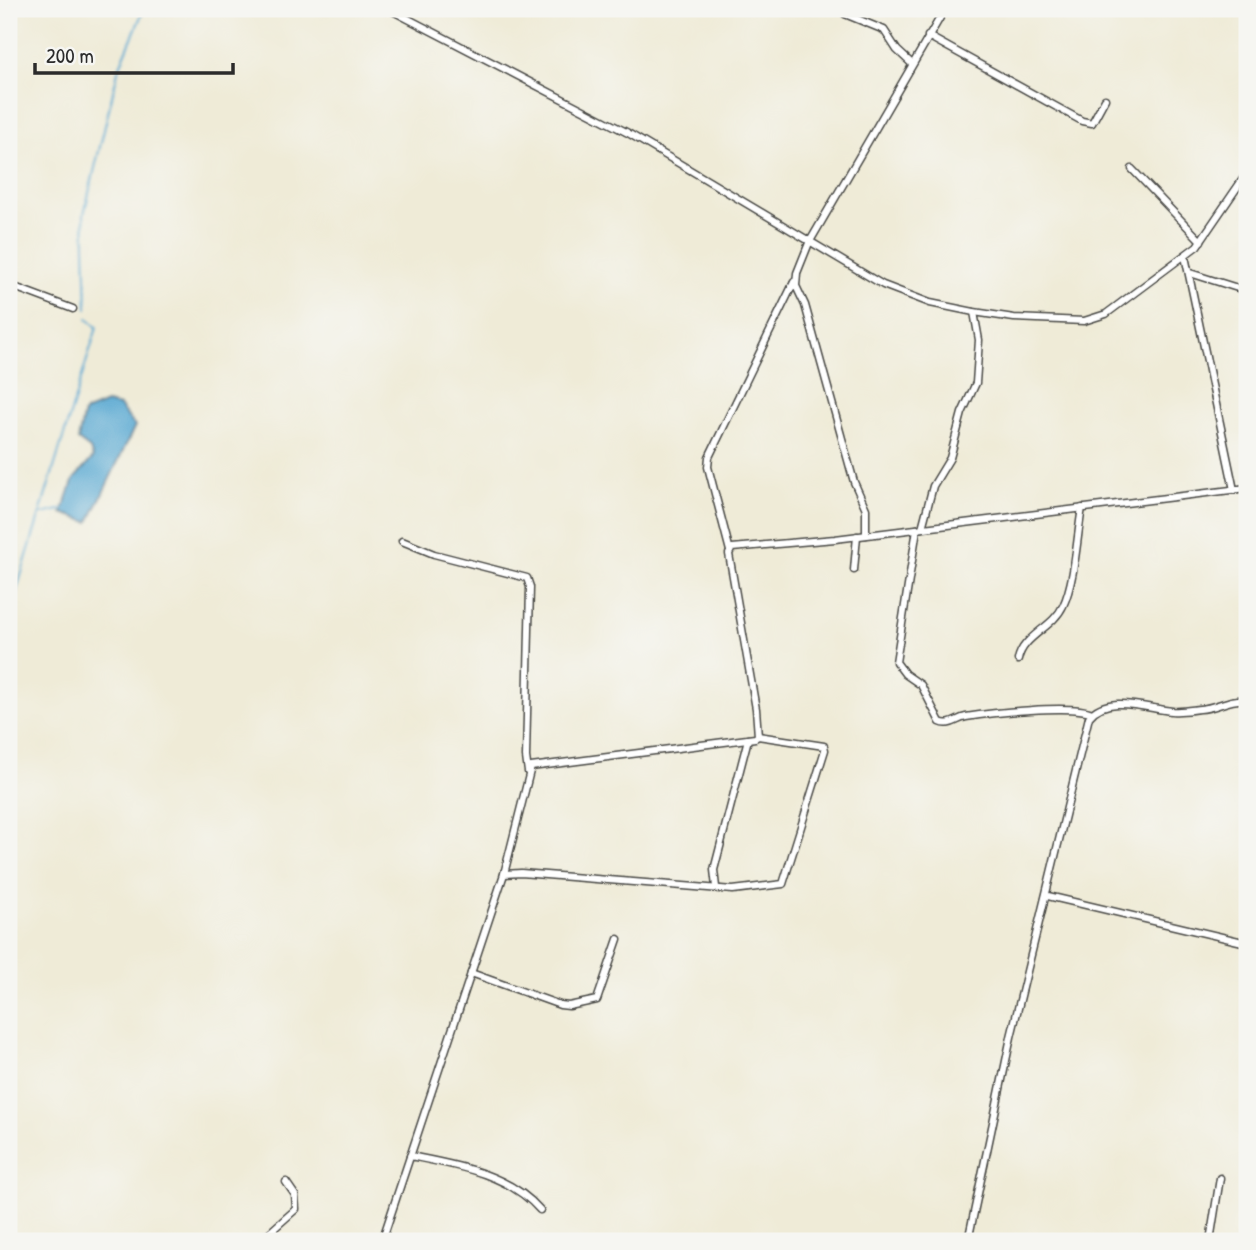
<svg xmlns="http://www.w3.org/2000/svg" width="1256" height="1250" font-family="'Patrick Hand',sans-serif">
<rect width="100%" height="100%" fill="#f6f6f2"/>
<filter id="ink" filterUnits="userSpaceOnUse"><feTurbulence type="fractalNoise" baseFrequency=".0143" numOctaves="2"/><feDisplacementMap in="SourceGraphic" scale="14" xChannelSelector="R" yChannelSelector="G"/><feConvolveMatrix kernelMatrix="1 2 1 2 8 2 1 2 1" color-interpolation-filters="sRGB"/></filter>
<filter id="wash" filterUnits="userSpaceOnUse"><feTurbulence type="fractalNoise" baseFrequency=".00686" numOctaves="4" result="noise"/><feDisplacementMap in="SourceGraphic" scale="28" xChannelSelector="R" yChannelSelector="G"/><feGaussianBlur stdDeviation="1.57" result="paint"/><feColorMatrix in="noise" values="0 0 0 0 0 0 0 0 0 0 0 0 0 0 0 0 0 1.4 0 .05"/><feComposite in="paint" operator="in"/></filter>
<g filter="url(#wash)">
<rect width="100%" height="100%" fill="#efebd7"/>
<path fill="#57a7d1" stroke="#41697e" stroke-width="2" d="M106 403 119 406 135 426 89 522 62 513 74 479 93 458 90 449 78 440 84 412Z"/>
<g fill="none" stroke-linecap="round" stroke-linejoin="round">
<g stroke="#57a7d1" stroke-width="2">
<path d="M87 309 84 214 118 71 144 9"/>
<path d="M42 514 64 509"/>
<path d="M9 615 97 327 87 318"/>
</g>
</g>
</g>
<g filter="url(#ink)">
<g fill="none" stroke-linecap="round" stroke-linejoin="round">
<defs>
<g id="minor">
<path d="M389 9 628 133 883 285 930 303 974 312 1014 318 1084 321 1106 314 1197 246 1247 173"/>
<path d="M845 14 884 30 897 50 911 63"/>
<path d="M928 36 1082 121 1092 123 1105 99"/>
<path d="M1132 169 1201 241"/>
<path d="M1185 256 1234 490"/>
<path d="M1190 273 1247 291"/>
<path d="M9 285 73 309"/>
<path d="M922 528 933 486 950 458 962 413 976 383 979 340 974 312"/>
<path d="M917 529 896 662 905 674 921 685 940 722C950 727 956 719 966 717 990 713 1072 704 1092 713"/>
<path d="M866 535V509L854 482 805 305 796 286 797 273 809 243 945 9"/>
<path d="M402 541 434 554 527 578 530 587 526 757 528 772"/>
<path d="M730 551 708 467 709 457 794 282"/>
<path d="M854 570 857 536"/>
<path d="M1018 660C1022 636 1053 628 1063 606 1075 581 1077 536 1082 508"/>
<path d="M504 874 521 873 733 890 783 884 825 750 824 746 758 736"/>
<path d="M716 887 714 870 748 739"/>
<path d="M1048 896 1247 943"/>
<path d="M471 973 560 1005 569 1006 597 1000 618 939"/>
<path d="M410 1156C455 1165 508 1173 540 1210"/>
<path d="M260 1241 296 1209 295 1195 286 1182"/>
<path d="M382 1241 504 874 531 767 755 738 758 736 756 709 729 554 732 548 835 539 1247 488"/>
<path d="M968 1241 1011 1037 1089 717C1107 693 1148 709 1172 711 1181 712 1191 710 1200 709 1217 708 1229 698 1247 700"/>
<path d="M1210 1241 1220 1178"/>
</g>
</defs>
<use href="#minor" stroke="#484845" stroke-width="9"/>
<use href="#minor" stroke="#fff" stroke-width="6"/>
</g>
</g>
<rect width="1256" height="1250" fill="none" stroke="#f6f6f2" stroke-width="35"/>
<path d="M35 63v10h198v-10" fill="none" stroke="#2b2b2b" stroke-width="3.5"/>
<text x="46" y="63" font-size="21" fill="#2b2b2b" stroke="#f6f6f2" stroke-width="5" paint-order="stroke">200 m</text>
</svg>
